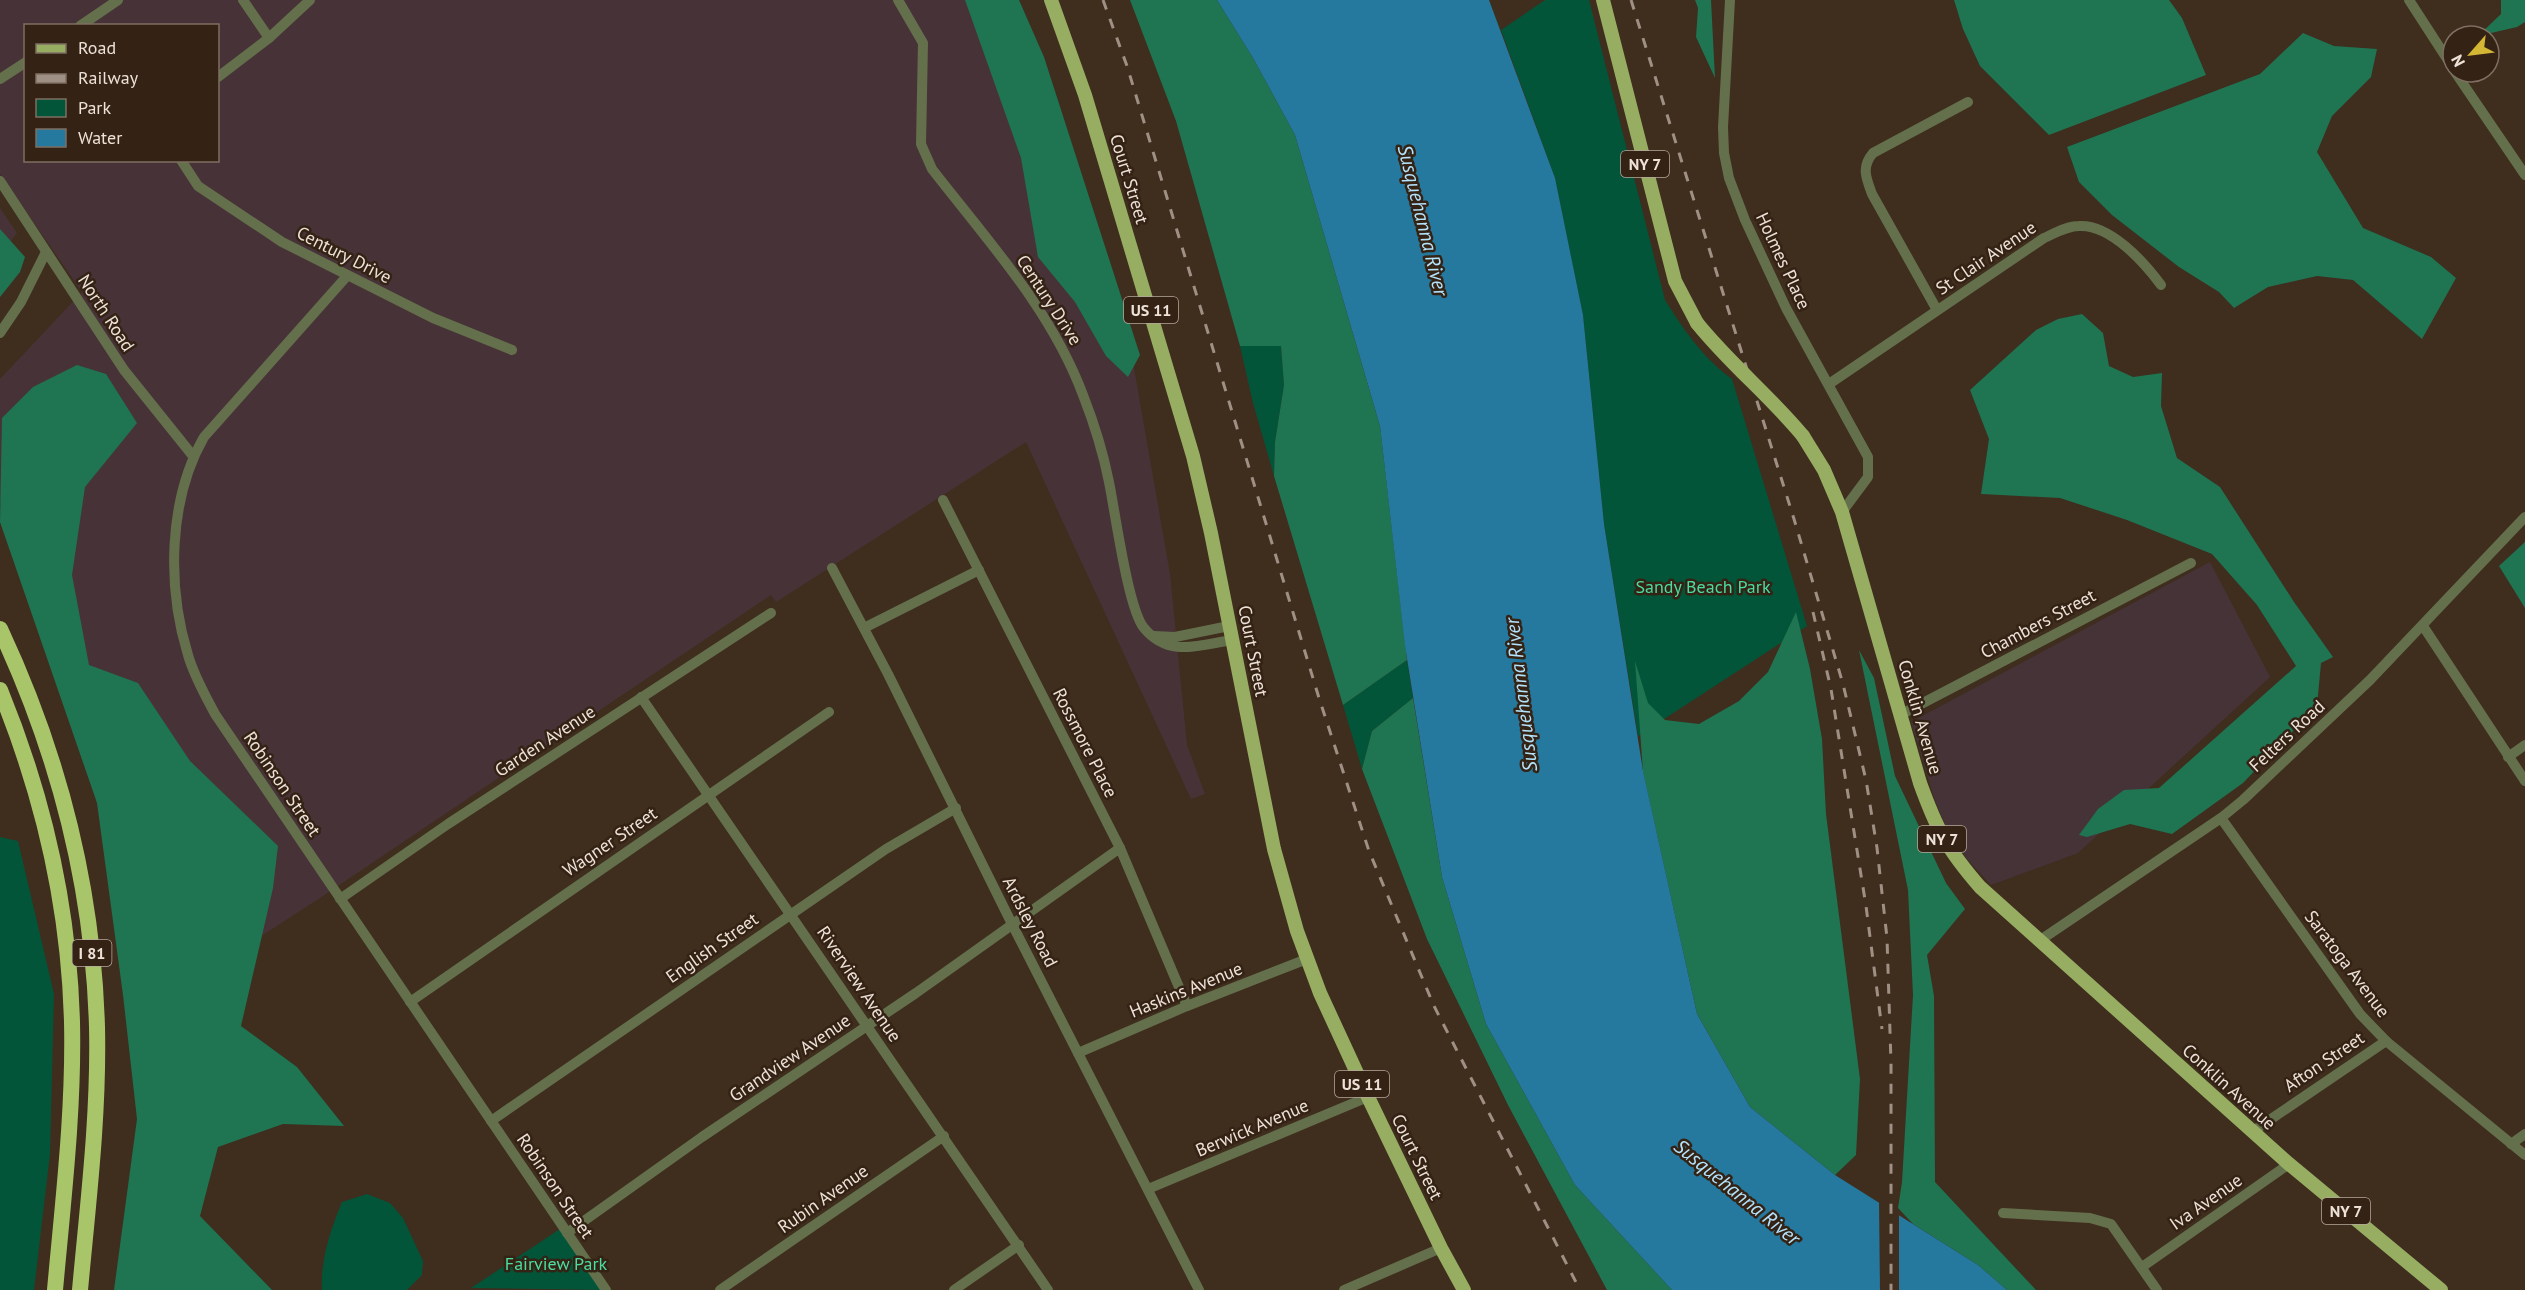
<svg xmlns="http://www.w3.org/2000/svg" width="2525" height="1290" font-family="'PT Sans',sans-serif">
<rect width="100%" height="100%" fill="#3f2d1e"/>
<path fill="#463338" d="M2210 562 2270 677 2078 853 1991 885 1967 859 1948 831 1935 801 1911 722Z"/>
<g fill="#473337" fill-rule="evenodd">
<path d="M0 0H994L1007 13 1134 368 1170 574 1187 745 1205 794 1191 799 1026 442 776 602 771 595 320 898 144 1012 123 805 0 500V379L82 292 0 174ZM26 26H218V160H26Z"/>
<path d="M0 208 17 233 0 256Z"/>
</g>
<g fill="#035539">
<path d="M1545 0H1589L1665 300C1684 330 1703 358 1732 379L1807 626 1638 736 1604 524 1583 315 1555 178 1501 30Z"/>
<path d="M1240 346H1281L1284 385 1275 442 1274 476 1253 403Z"/>
<path d="M1407 660 1413 698 1372 731 1362 769 1343 705Z"/>
<path d="M0 837 18 841 54 994 50 1154 34 1290H0Z"/>
<path d="M367 1194 390 1203 403 1218 423 1261 422 1275 407 1290H322C320 1261 331 1228 342 1202Z"/>
<path d="M563 1227 606 1290 471 1288Z"/>
</g>
<g fill="#1f7452">
<path d="M965 0H1019L1044 57 1140 355 1128 377 1106 356 1075 302 1038 257 1021 158Z"/>
<path d="M1130 0H1217L1253 58 1295 135 1380 426 1407 660 1343 705 1274 476 1275 442 1284 385 1281 346H1240L1176 121Z"/>
<path d="M1695 0H1711L1715 78 1696 37 1698 8Z"/>
<path d="M1954 0H2169L2182 18 2206 75 2049 135 1980 66 1963 29Z"/>
<path d="M2501 0H2525V22L2517 27 2478 36 2501 14Z"/>
<path d="M2303 33 2334 46 2377 49 2371 77 2332 116 2317 152 2363 228 2431 257 2456 278 2422 339 2353 280 2317 276 2268 287 2234 308 2219 292 2179 267 2112 215 2079 182 2067 147 2260 74Z"/>
<path d="M0 229 25 257 20 272 0 297Z"/>
<path d="M2082 314 2103 333 2109 366 2133 377 2162 373 2161 406 2177 458 2220 487 2294 602 2333 657 2321 663 2317 706 2243 783 2172 834 2130 824 2087 837 2079 835 2098 809 2124 790 2159 788 2296 666 2257 605 2212 554 2127 520 2060 498 1981 494 1989 439 1970 390 2036 330 2058 319Z"/>
<path d="M77 365 106 374 137 423 85 487 72 575 89 665 138 683 190 761 278 846 273 888 241 1026 297 1067 344 1126 283 1124 218 1147 200 1216 272 1290H114L137 1119 123 995 97 803 0 522 2 418 33 387Z"/>
<path d="M2525 542V608L2499 566Z"/>
<path d="M1796 612 1810 669 1822 739 1826 814 1860 1079 1856 1155 1835 1175 1750 1107 1697 1014 1643 772 1635 661 1648 703 1665 720 1699 724 1739 701 1768 672Z"/>
<path d="M1859 650 1874 678 1895 776 1946 883 1965 909 1927 955 1934 996 1935 1182 2036 1290H2007L1978 1265 1913 1224 1898 1208 1902 1182 1913 995 1908 890Z"/>
<path d="M1413 698 1442 877 1486 1024 1575 1185 1672 1290H1607L1508 1105 1427 939 1362 769 1372 731Z"/>
</g>
<path fill="#25789e" d="M1217 0H1489L1555 178 1583 315 1604 524 1643 771 1697 1014 1750 1107 1835 1175 1978 1265 2007 1290H1672L1575 1185 1486 1024 1442 877 1405 646 1380 426 1295 135 1253 58Z"/>
<path fill="#3f2d1e" d="M1879 1199 1899 1211V1290H1880Z"/>
<g fill="none" stroke-linecap="round" stroke-linejoin="round">
<g stroke="#64704c" stroke-width="10">
<path d="M243 0 269 38"/>
<path d="M898 0 923 43 921 144 932 169C987 240 1051 309 1083 395 1094 423 1103 452 1109 482 1115 511 1128 609 1144 628 1169 658 1199 645 1232 640"/>
<path d="M1730 0 1723 127 1724 153 1729 178 1745 220 1786 308 1868 457V477L1842 512"/>
<path d="M2409 0 2453 68"/>
<path d="M80 26 118 0"/>
<path d="M2455 72 2525 175"/>
<path d="M218 77 269 38 310 0"/>
<path d="M0 79 26 62"/>
<path d="M181 160 198 186 282 242 433 318 512 350"/>
<path d="M0 181 124 370 193 456"/>
<path d="M347 276 204 437C168 500 167 587 188 655 194 676 205 695 215 714L606 1290"/>
<path d="M1937 310 1872 194C1866 178 1861 167 1873 153L1968 102"/>
<path d="M0 333 21 302 46 252"/>
<path d="M1829 384 2044 238C2055 233 2067 226 2079 226 2110 224 2144 262 2161 285"/>
<path d="M943 500 1120 848 1187 1006"/>
<path d="M832 568 888 674 1012 924 1199 1290"/>
<path d="M2423 626 2525 781"/>
<path d="M864 628 979 570"/>
<path d="M1154 636 1175 637 1229 626"/>
<path d="M641 697 1048 1290"/>
<path d="M1900 715 2191 563"/>
<path d="M2508 757 2525 745"/>
<path d="M2221 818 2360 1014 2386 1041 2525 1155"/>
<path d="M340 899 448 824 771 613"/>
<path d="M2039 941 2221 818 2243 800 2370 680 2525 517"/>
<path d="M410 1002 829 712"/>
<path d="M1078 1053 1187 1006 1307 959"/>
<path d="M491 1121 886 849 956 808"/>
<path d="M2252 1132 2386 1041"/>
<path d="M2511 1144 2525 1134"/>
<path d="M1148 1189 1368 1097"/>
<path d="M2003 1213 2090 1218 2111 1224 2157 1290"/>
<path d="M567 1233 702 1137 916 993 1120 848"/>
<path d="M2142 1267 2289 1164"/>
<path d="M720 1290 944 1136"/>
<path d="M954 1290 1019 1245"/>
<path d="M1344 1290 1441 1248"/>
</g>
<g stroke="#96ad62" stroke-width="14">
<path d="M1051 0 1085 95 1193 456 1211 533 1274 849 1297 931 1320 993 1368 1097 1441 1248 1464 1290"/>
<path d="M1603 0 1675 281 1697 323"/>
<path d="M1803 436 1824 470 1842 512 1920 783C1937 830 1947 849 1980 887L2289 1164 2441 1290"/>
</g>
<g stroke="#a9c56a" stroke-width="16">
<path d="M0 629C59 755 93 888 97 1027 99 1115 88 1203 80 1290"/>
<path d="M0 690C43 795 69 908 72 1022 74 1111 63 1201 55 1290"/>
</g>
<g stroke="#9e9084" stroke-width="3" stroke-dasharray="10 10" stroke-linecap="butt">
<path d="M1103 0 1127 66 1319 698 1369 851 1434 1006 1580 1290"/>
<path d="M1631 0 1794 519 1843 684 1866 780 1877 848 1887 938 1891 1063V1290"/>
<path d="M1813 612 1831 689 1866 906 1882 1029"/>
</g>
<path stroke="#96ad62" stroke-width="14" d="M1697 323C1730 364 1770 396 1803 436"/>
</g>
<g text-anchor="middle" stroke-width="5" stroke-linejoin="round" paint-order="stroke">
<g fill="#342314" stroke="#b6a89d" stroke-width="1.5">
<rect x="1621" y="151" width="48" height="26" rx="4.5"/>
<rect x="1124" y="297" width="54" height="26" rx="4.5"/>
<rect x="1918" y="826" width="48" height="26" rx="4.5"/>
<rect x="72.5" y="940" width="39" height="26" rx="4.5"/>
<rect x="1335" y="1071" width="54" height="26" rx="4.5"/>
<rect x="2322" y="1198" width="48" height="26" rx="4.5"/>
</g>
<g font-size="16" font-weight="bold" fill="#ede1d8">
<text x="1645" y="170">NY 7</text>
<text x="1151" y="316">US 11</text>
<text x="1942" y="845">NY 7</text>
<text x="92" y="959">I 81</text>
<text x="1362" y="1090">US 11</text>
<text x="2346" y="1217">NY 7</text>
</g>
<g font-size="18" fill="#ede1d8" stroke="#342314">
<text transform="translate(1129 179) rotate(73)" y="6">Court Street</text>
<text transform="translate(344 255) rotate(27)" y="6">Century Drive</text>
<text transform="translate(1986 258) rotate(-34)" y="6">St Clair Avenue</text>
<text transform="translate(1783 261) rotate(65)" y="6">Holmes Place</text>
<text transform="translate(1049 300) rotate(57)" y="6">Century Drive</text>
<text transform="translate(106 313) rotate(57)" y="6">North Road</text>
<text transform="translate(2038 624) rotate(-28)" y="6">Chambers Street</text>
<text transform="translate(1253 651) rotate(79)" y="6">Court Street</text>
<text transform="translate(1920 717) rotate(74)" y="6">Conklin Avenue</text>
<text transform="translate(2287 736) rotate(-43)" y="6">Felters Road</text>
<text transform="translate(545 741) rotate(-33)" y="6">Garden Avenue</text>
<text transform="translate(1085 743) rotate(63)" y="6">Rossmore Place</text>
<text transform="translate(282 784) rotate(56)" y="6">Robinson Street</text>
<text transform="translate(610 842) rotate(-34)" y="6">Wagner Street</text>
<text transform="translate(1030 922) rotate(63)" y="6">Ardsley Road</text>
<text transform="translate(712 948) rotate(-35)" y="6">English Street</text>
<text transform="translate(2347 964) rotate(53)" y="6">Saratoga Avenue</text>
<text transform="translate(859 984) rotate(56)" y="6">Riverview Avenue</text>
<text transform="translate(1186 990) rotate(-22)" y="6">Haskins Avenue</text>
<text transform="translate(790 1058) rotate(-34)" y="6">Grandview Avenue</text>
<text transform="translate(2324 1062) rotate(-34)" y="6">Afton Street</text>
<text transform="translate(2229 1087) rotate(42)" y="6">Conklin Avenue</text>
<text transform="translate(1252 1128) rotate(-23)" y="6">Berwick Avenue</text>
<text transform="translate(1417 1157) rotate(64)" y="6">Court Street</text>
<text transform="translate(555 1186) rotate(56)" y="6">Robinson Street</text>
<text transform="translate(823 1199) rotate(-35)" y="6">Rubin Avenue</text>
<text transform="translate(2206 1202) rotate(-35)" y="6">Iva Avenue</text>
</g>
<g font-size="18" fill="#4adca0" stroke="#342314">
<text x="1703" y="593">Sandy Beach Park</text>
<text x="556" y="1270">Fairview Park</text>
</g>
<g font-size="20" font-style="italic" fill="#b4e3fd" stroke="#342314">
<text transform="translate(1423 220) rotate(76)" y="7">Susquehanna River</text>
<text transform="translate(1521 695) rotate(-97)" y="7">Susquehanna River</text>
<text transform="translate(1737 1192) rotate(39)" y="7">Susquehanna River</text>
</g>
</g>
<rect x="24" y="24" width="195" height="138" fill="#342314" stroke="#7e6f62" stroke-width="1.5"/>
<rect x="36" y="44" width="30" height="9" fill="#96ad62" stroke="#7e6f62" stroke-width="1.5"/>
<text x="78" y="54" font-size="18" fill="#ede1d8">Road</text>
<rect x="36" y="74" width="30" height="9" fill="#9e9084" stroke="#7e6f62" stroke-width="1.5"/>
<text x="78" y="84" font-size="18" fill="#ede1d8">Railway</text>
<rect x="36" y="99" width="30" height="18" fill="#035539" stroke="#7e6f62" stroke-width="1.5"/>
<text x="78" y="114" font-size="18" fill="#ede1d8">Park</text>
<rect x="36" y="129" width="30" height="18" fill="#25789e" stroke="#7e6f62" stroke-width="1.5"/>
<text x="78" y="144" font-size="18" fill="#ede1d8">Water</text>
<g transform="translate(2471 54) rotate(242)"><circle r="28" fill="#342314" stroke="#7e6f62" stroke-width="1.5"/>
<path d="M0-4.5L10 22L0 15L-10 22Z" fill="#d4b635"/>
<text y="-9" font-size="16" font-weight="bold" text-anchor="middle" fill="#ede1d8">N</text>
</g>
</svg>
